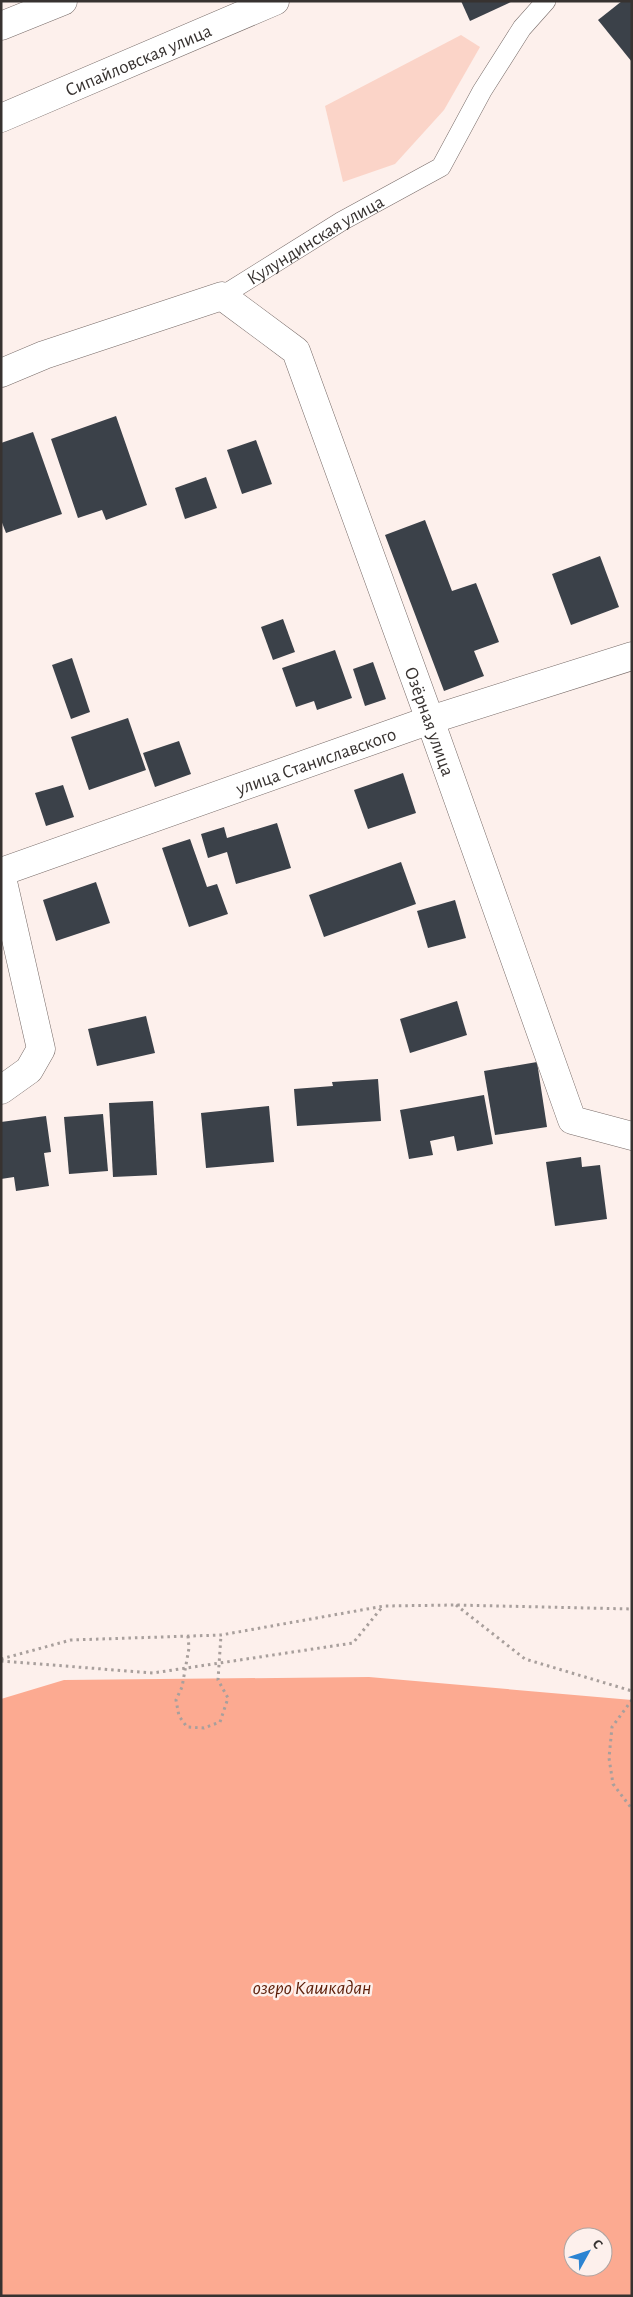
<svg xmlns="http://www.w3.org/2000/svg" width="633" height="2297" font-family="'Alegreya Sans',sans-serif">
<rect width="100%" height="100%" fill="#fdf0ec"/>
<path fill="#fbd4c8" d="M461 35 480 47 444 110 395 164 343 182 325 106Z"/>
<path fill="#fcaa91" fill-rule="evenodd" d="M369 1677 632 1700V2296H1V1699L64 1680ZM573 2237H603V2267H573Z"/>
<g fill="#3b4149">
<path d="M461 1H513L470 21Z"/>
<path d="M622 1H632V62L598 20Z"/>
<path d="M116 416 147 505 106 520 102 510 78 518 51 439Z"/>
<path d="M33 432 62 514 6 533 1 520V443Z"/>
<path d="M256 440 272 484 242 494 227 450Z"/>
<path d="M206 477 217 508 185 519 175 488Z"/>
<path d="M425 520 452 591 476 583 499 642 474 651 484 676 444 691 385 535Z"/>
<path d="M600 556 619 607 571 625 552 574Z"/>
<path d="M283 619 295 652 273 660 261 627Z"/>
<path d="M335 650 352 698 317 710 314 701 296 707 282 668Z"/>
<path d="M72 658 90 712 71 719 52 665Z"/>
<path d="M373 662 386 699 365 706 353 669Z"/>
<path d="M128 718 146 770 89 790 71 737Z"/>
<path d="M179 741 191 774 155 787 143 753Z"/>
<path d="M403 773 416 813 368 829 354 790Z"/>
<path d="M63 785 74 817 46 826 35 793Z"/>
<path d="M277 823 291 868 236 884 227 852 208 858 201 834 224 827 227 838Z"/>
<path d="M190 839 207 887 217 884 228 914 189 927 162 848Z"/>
<path d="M401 862 416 904 324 937 309 895Z"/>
<path d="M96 882 110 923 56 941 43 900Z"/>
<path d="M455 900 466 938 428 948 417 911Z"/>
<path d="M457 1001 467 1035 410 1053 400 1019Z"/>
<path d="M146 1016 155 1053 97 1066 88 1029Z"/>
<path d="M537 1062 547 1127 495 1135 484 1071Z"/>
<path d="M378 1079 381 1121 297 1126 294 1089 333 1086 332 1082Z"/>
<path d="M484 1095 493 1144 457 1151 454 1136 430 1141 433 1155 409 1159 400 1110Z"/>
<path d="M153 1101 157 1175 113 1177 109 1103Z"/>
<path d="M269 1106 274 1162 206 1168 201 1113Z"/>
<path d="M103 1114 108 1171 69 1174 64 1117Z"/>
<path d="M46 1116 51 1152 44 1153 49 1186 16 1191 14 1177 1 1179V1122Z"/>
<path d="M581 1157 582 1167 600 1165 607 1219 555 1226 546 1162Z"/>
</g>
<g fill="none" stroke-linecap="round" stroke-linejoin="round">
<defs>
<g id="lane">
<path id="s1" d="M222 296 342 221 441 167 482 91 522 28 546 1"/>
</g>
<g id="street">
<path id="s2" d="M1 373 44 355 222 296 296 351 430 720 572 1120 632 1136"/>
<path id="s3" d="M1 872 430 720 632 656"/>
<path d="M1 873 41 1049 29 1070 1 1090"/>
</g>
<g id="secondary">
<path d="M1 26 63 1"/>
<path id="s4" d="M1 118 275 1"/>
</g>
</defs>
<use href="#lane" stroke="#776b68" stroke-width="20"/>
<use href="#street" stroke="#776b68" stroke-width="29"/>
<use href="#secondary" stroke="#776b68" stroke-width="29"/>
<g stroke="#a89f9c" stroke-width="3" stroke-dasharray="2.5 4" stroke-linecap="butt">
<path d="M456 1605 525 1659 632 1691"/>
<path d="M188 1636 189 1648 182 1687 176 1700 179 1716 187 1727 204 1728 220 1722 228 1698 218 1680 221 1635"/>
<path d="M1 1659 71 1640 221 1635 384 1606 455 1605 632 1609"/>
<path d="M1 1661 153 1673 353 1643 383 1606"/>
<path d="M632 1700 612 1727 609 1758 613 1784 632 1809"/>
</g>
<use href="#lane" stroke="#fff" stroke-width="19"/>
<use href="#street" stroke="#fff" stroke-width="28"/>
<use href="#secondary" stroke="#fff" stroke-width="28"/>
</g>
<g text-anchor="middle" stroke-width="5" stroke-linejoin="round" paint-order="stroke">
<g font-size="19" fill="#373230" stroke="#fdf0ec">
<text dy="7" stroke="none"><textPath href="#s4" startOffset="149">Сипайловская улица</textPath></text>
<text dy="7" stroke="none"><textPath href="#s1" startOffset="109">Кулундинская улица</textPath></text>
<text dy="7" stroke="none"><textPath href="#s2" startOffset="720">Озёрная улица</textPath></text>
<text dy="7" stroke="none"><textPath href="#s3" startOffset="334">улица Станиславского</textPath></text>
</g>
<g font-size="20" font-style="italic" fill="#5c1e09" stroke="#fdf0ec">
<text x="312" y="1994">озеро Кашкадан</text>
</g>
</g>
<rect width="633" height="2297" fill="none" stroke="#373230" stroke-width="5"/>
<g transform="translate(588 2252) rotate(50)"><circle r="24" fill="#fdf0ec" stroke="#aea4a1"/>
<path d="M0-4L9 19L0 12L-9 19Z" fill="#2d84d2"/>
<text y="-8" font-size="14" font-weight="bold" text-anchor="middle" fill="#373230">С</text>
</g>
</svg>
